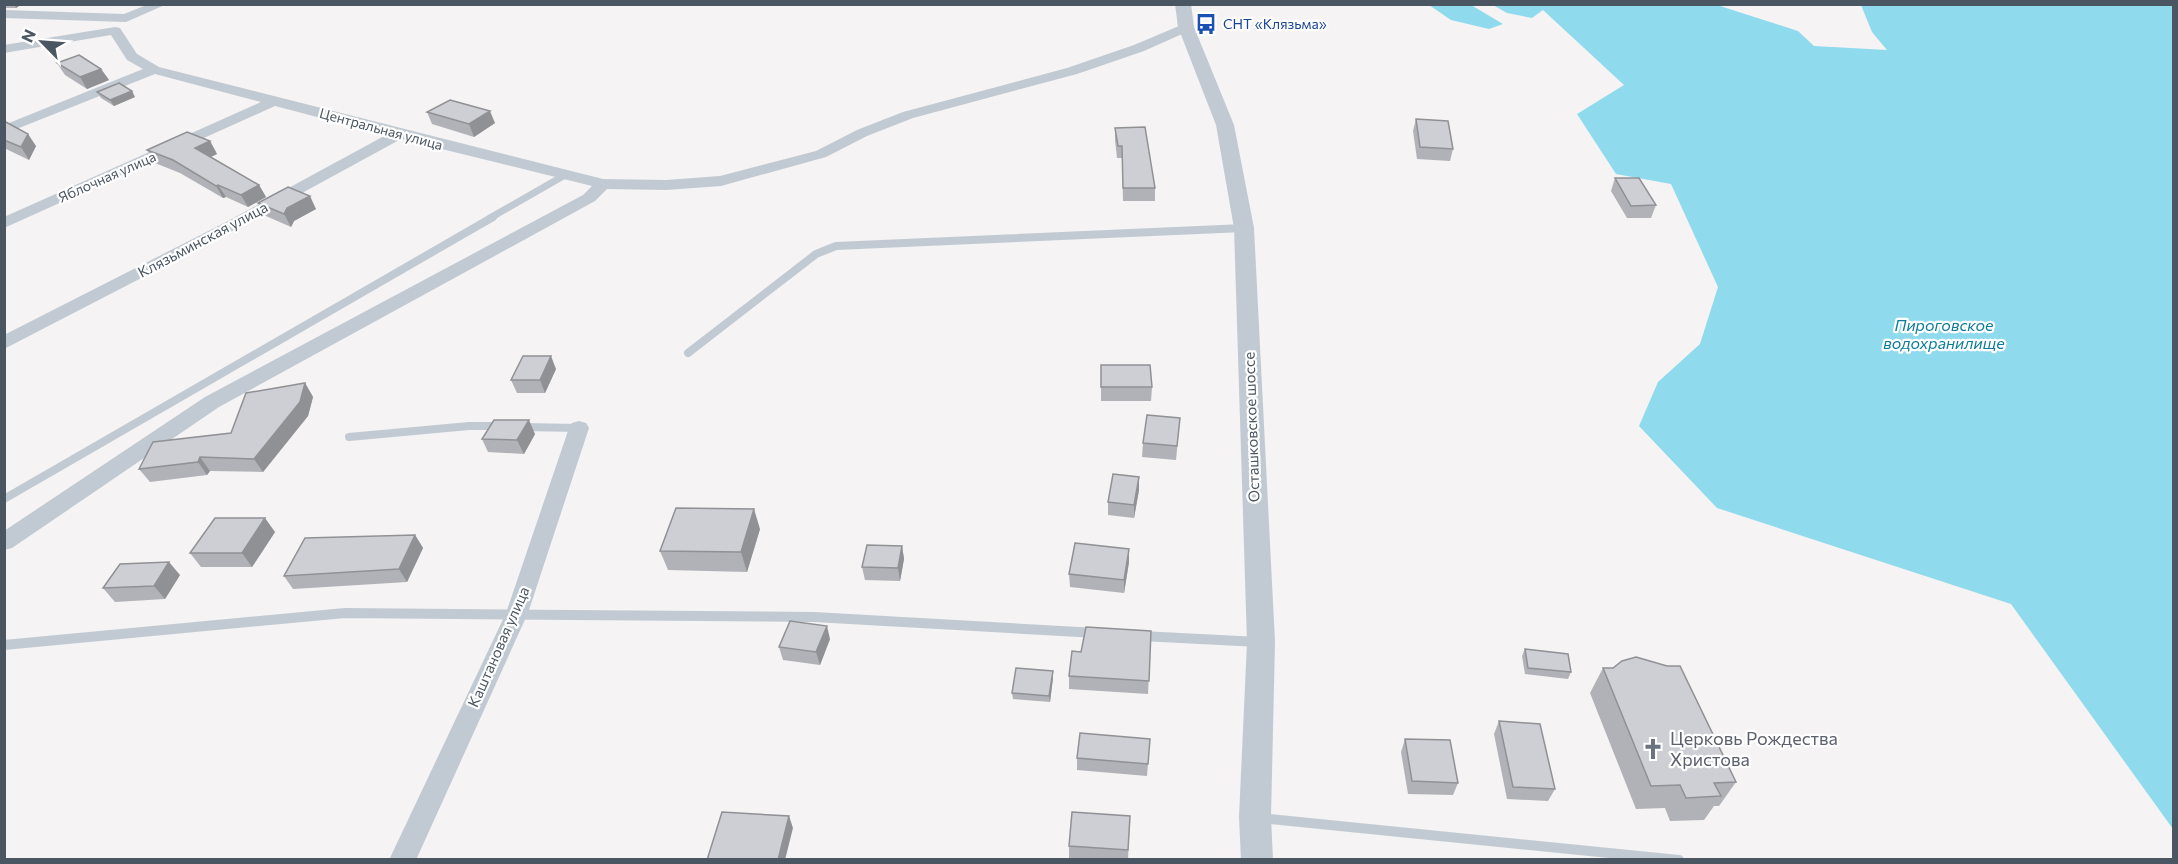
<svg xmlns="http://www.w3.org/2000/svg" width="2178" height="864" font-family="Commissioner,sans-serif">
<rect width="100%" height="100%" fill="#f5f3f3"/>
<g fill="#90daee">
<path d="M1429 5H1471L1503 24 1489 29 1451 20Z"/>
<path d="M1493 5H1717L1798 31 1814 46 1887 50 1872 32 1861 5H2173V829L2011 604 1717 508 1639 426 1658 382 1700 344 1718 287 1671 184 1616 174 1577 114 1624 85 1543 10 1532 18 1507 13Z"/>
</g>
<g fill="none" stroke-linecap="round" stroke-linejoin="round">
<path stroke="#c1cad2" stroke-width="7" d="M490 218 565 175"/>
<g stroke="#c1cad2" stroke-width="8">
<path d="M688 353 816 254 836 246 1244 228"/>
<path d="M522 427 579 428"/>
<path d="M349 437 469 426H499"/>
<path d="M4 499 493 217"/>
</g>
<g stroke="#c1cad2" stroke-width="10">
<path d="M1141 636 1259 642"/>
<path d="M4 645 345 613 814 617 1097 633"/>
<path d="M1260 818 1679 860"/>
</g>
<g fill="#c1cad2" fill-rule="evenodd">
<path d="M149 4H167L126 22 4 18V10L124 14Z"/>
<path d="M1186 23 1191 24 1192 27 1191 30 1144 51 1077 74 913 118 867 136 826 157 721 186 666 190 607 189 595 201 219 407 12 548 4 550V531L205 397 583 195 592 186 401 139 238 228 4 349V335L226 222 386 135 275 106 4 228V217L261 102 155 74 4 134V125L143 69 127 60 111 35 4 53V45L115 27 120 28 137 54 159 67 603 179 666 180 720 176 816 151 857 130 903 112 1067 68 1134 45Z"/>
<path d="M579 421 586 423 589 428 528 613 416 860H389L506 613 569 428 572 423Z"/>
</g>
<path fill="#c1cad2" fill-rule="evenodd" d="M1175 4H1191L1194 27 1234 125 1254 228 1275 642 1271 817 1273 860H1241L1239 817 1247 642 1234 228 1216 125 1178 27Z"/>
</g>
<g fill="#b0b2b7">
<path d="M4 4H22L16 8H4Z"/>
<path d="M57 63 101 69 109 80 87 89 65 75Z"/>
<path d="M97 92 135 97 114 106 101 98Z"/>
<path d="M427 112 495 123 474 137 432 124Z"/>
<path d="M1416 119 1453 149 1450 161 1417 159 1413 131Z"/>
<path d="M4 121 36 146 29 160 4 148Z"/>
<path d="M1115 128 1155 188V201H1123L1122 158H1117L1115 140Z"/>
<path d="M210 141 217 154 210 157 259 185 266 197 248 207 226 197 223 198 180 173 155 163 147 150Z"/>
<path d="M1615 178 1656 205 1651 218H1627L1611 191Z"/>
<path d="M258 203 316 209 294 221 291 227 266 216Z"/>
<path d="M1101 365 1152 387 1151 401H1101Z"/>
<path d="M556 369 545 393H517L511 380Z"/>
<path d="M305 383 313 397 308 416 263 472 210 471 207 475 150 482 139 469 231 433Z"/>
<path d="M1180 418 1176 460 1142 457 1143 443Z"/>
<path d="M535 434 524 454 488 452 482 439Z"/>
<path d="M1139 490 1134 518 1108 515V502Z"/>
<path d="M760 529 747 572 668 570 660 551Z"/>
<path d="M275 532 252 567H201L190 553Z"/>
<path d="M415 535 423 548 407 582 293 589 284 576Z"/>
<path d="M902 546 904 559 900 581 865 580 862 567Z"/>
<path d="M1129 562 1124 593 1070 587 1069 574Z"/>
<path d="M180 575 165 599 115 602 103 588Z"/>
<path d="M1151 631 1148 694 1069 689V676L1081 652Z"/>
<path d="M830 639 820 665 783 660 779 647Z"/>
<path d="M1525 649 1571 672 1568 679 1525 674 1522 656Z"/>
<path d="M1603 668 1736 782 1719 806H1714L1704 820 1670 821 1665 808 1636 809 1590 693Z"/>
<path d="M1053 671V678L1050 702 1013 699 1012 693Z"/>
<path d="M1499 721 1555 789 1548 801 1507 799 1494 734Z"/>
<path d="M1150 739 1147 776 1077 770V758Z"/>
<path d="M1405 739 1458 783 1453 795 1408 794 1401 752Z"/>
<path d="M1130 816 1128 860H1089L1069 858V846Z"/>
</g>
<g fill="#909195">
<path d="M14 4H22L16 8Z"/>
<path d="M101 69 109 80 87 89 80 77Z"/>
<path d="M132 91 135 97 114 106 110 100Z"/>
<path d="M490 111 495 123 474 137 469 124Z"/>
<path d="M28 134 36 146 29 160 21 147Z"/>
<path d="M210 141 217 154 203 161 195 148Z"/>
<path d="M218 185 226 197 223 198 216 186Z"/>
<path d="M259 185 266 197 248 207 241 195Z"/>
<path d="M310 196 316 209 294 221 291 227 284 214 287 208Z"/>
<path d="M551 356 556 369 545 393 540 380Z"/>
<path d="M305 383 313 397 308 416 263 472 254 459Z"/>
<path d="M529 420 535 434 524 454 517 440Z"/>
<path d="M200 457 210 471 207 475 198 462Z"/>
<path d="M1139 477V490L1134 518V505Z"/>
<path d="M754 509 760 529 747 572 741 552Z"/>
<path d="M265 518 275 532 252 567 242 553Z"/>
<path d="M415 535 423 548 407 582 399 569Z"/>
<path d="M902 546 904 559 900 581 898 568Z"/>
<path d="M1129 549V562L1124 593V580Z"/>
<path d="M169 562 180 575 165 599 154 586Z"/>
<path d="M827 626 830 639 820 665 816 652Z"/>
<path d="M1053 671V678L1050 702 1049 696Z"/>
<path d="M789 816 793 828 785 860H778Z"/>
</g>
<g fill="#cdcfd5" stroke="#909195" stroke-width="1.5">
<path d="M79 55 101 69 80 77 57 63Z"/>
<path d="M119 83 132 91 110 100 97 92Z"/>
<path d="M450 100 490 111 469 124 427 112Z"/>
<path d="M1416 119 1448 121 1453 149 1420 147Z"/>
<path d="M4 121 28 134 21 147 4 140Z"/>
<path d="M1145 127 1155 188H1123L1122 146H1118L1115 128Z"/>
<path d="M187 132 210 141 195 148 259 185 241 195 218 185 216 186 173 160 147 150Z"/>
<path d="M1615 178H1639L1656 205 1631 206Z"/>
<path d="M288 187 310 196 287 208 284 214 258 203Z"/>
<path d="M523 356H551L540 380H511Z"/>
<path d="M1101 365H1150L1152 387H1101Z"/>
<path d="M305 383 300 402 254 459 200 457 198 462 139 469 153 442 231 433 246 393Z"/>
<path d="M1147 415 1180 418 1177 446 1143 443Z"/>
<path d="M494 420H529L517 440 482 439Z"/>
<path d="M1113 474 1139 477 1134 505 1108 502Z"/>
<path d="M676 508 754 509 741 552 660 551Z"/>
<path d="M215 518H265L242 553H190Z"/>
<path d="M415 535 399 569 284 576 305 538Z"/>
<path d="M1075 543 1129 549 1124 580 1069 574Z"/>
<path d="M867 545 902 546 898 568 862 567Z"/>
<path d="M169 562 154 586 103 588 120 564Z"/>
<path d="M790 621 827 626 816 652 779 647Z"/>
<path d="M1086 627 1151 631 1149 681 1069 676 1072 651 1081 652Z"/>
<path d="M1525 649 1568 654 1571 672 1528 668Z"/>
<path d="M1636 657 1667 666H1680L1736 782 1714 783 1721 796 1686 798 1680 785 1651 786 1603 668H1613L1622 661Z"/>
<path d="M1016 668 1053 671 1049 696 1012 693Z"/>
<path d="M1499 721 1540 724 1555 789 1513 787Z"/>
<path d="M1080 733 1150 739 1148 764 1077 758Z"/>
<path d="M1405 739 1450 740 1458 783 1412 781Z"/>
<path d="M722 812 789 816 778 860H707Z"/>
<path d="M1072 812 1130 816 1128 850 1069 846Z"/>
</g>
<defs>
<symbol id="bus-bare" viewBox="-9 -9 18 18"><path d="M-5-6H5V4H4V6H2V4H-2V6H-4V4H-5ZM-3.5-4V0h7V-4ZM-3.5 1.2v1.5H-2V1.2ZM2 1.2v1.5H3.5V1.2Z" fill="#1a4fb4" stroke="#fff" stroke-width="2.5" paint-order="stroke"/></symbol>
<symbol id="church-bare" viewBox="-9 -9 18 18"><path d="M-1.2-6h2.4v3.5h3.3v2.4h-3.3V6h-2.4V-.1h-3.3v-2.4h3.3Z" fill="#6b7280" stroke="#fff" stroke-width="2.5" paint-order="stroke"/></symbol>
</defs>
<g fill-rule="evenodd">
<use href="#bus-bare" x="1191" y="9" width="30" height="30"/>
<use href="#church-bare" x="1638" y="734" width="30" height="30"/>
</g>
<g text-anchor="middle" stroke-width="4.5" stroke-linejoin="round" paint-order="stroke">
<g font-size="14" fill="#164399" stroke="#fff" text-anchor="start">
<text x="1223" y="29">СНТ «Клязьма»</text>
</g>
<g font-size="14" fill="#4a5661" stroke="#fff">
<text transform="translate(381 129) rotate(15)" y="5">Центральная улица</text>
<text transform="translate(107 177) rotate(-24)" y="5">Яблочная улица</text>
</g>
<g font-size="15" fill="#4a5661" stroke="#fff">
<text transform="translate(203 240) rotate(-28)" y="5">Клязьминская улица</text>
<text transform="translate(1252 427) rotate(-92)" y="5">Осташковское шоссе</text>
<text transform="translate(499 647) rotate(-66)" y="5">Каштановая улица</text>
</g>
<g font-size="16" font-style="italic" fill="#0c7c9b" stroke="#fff">
<text x="1944" y="331">Пироговское<tspan x="1944" dy="18">водохранилище</tspan></text>
</g>
<g font-size="18" fill="#5b616d" stroke="#fff" text-anchor="start">
<text x="1670" y="745">Церковь Рождества<tspan x="1670" dy="21">Христова</tspan></text>
</g>
</g>
<rect width="2178" height="864" fill="none" stroke="#4a5661" stroke-width="12"/>
<g transform="translate(42 42) rotate(295)" stroke="#ffffff" stroke-width="4.5" paint-order="stroke">
<path d="M0-4.5L10 22L0 15L-10 22Z" fill="#4a5661"/>
<text y="-9" font-size="16" font-weight="bold" text-anchor="middle" fill="#4a5661">N</text>
</g>
</svg>
